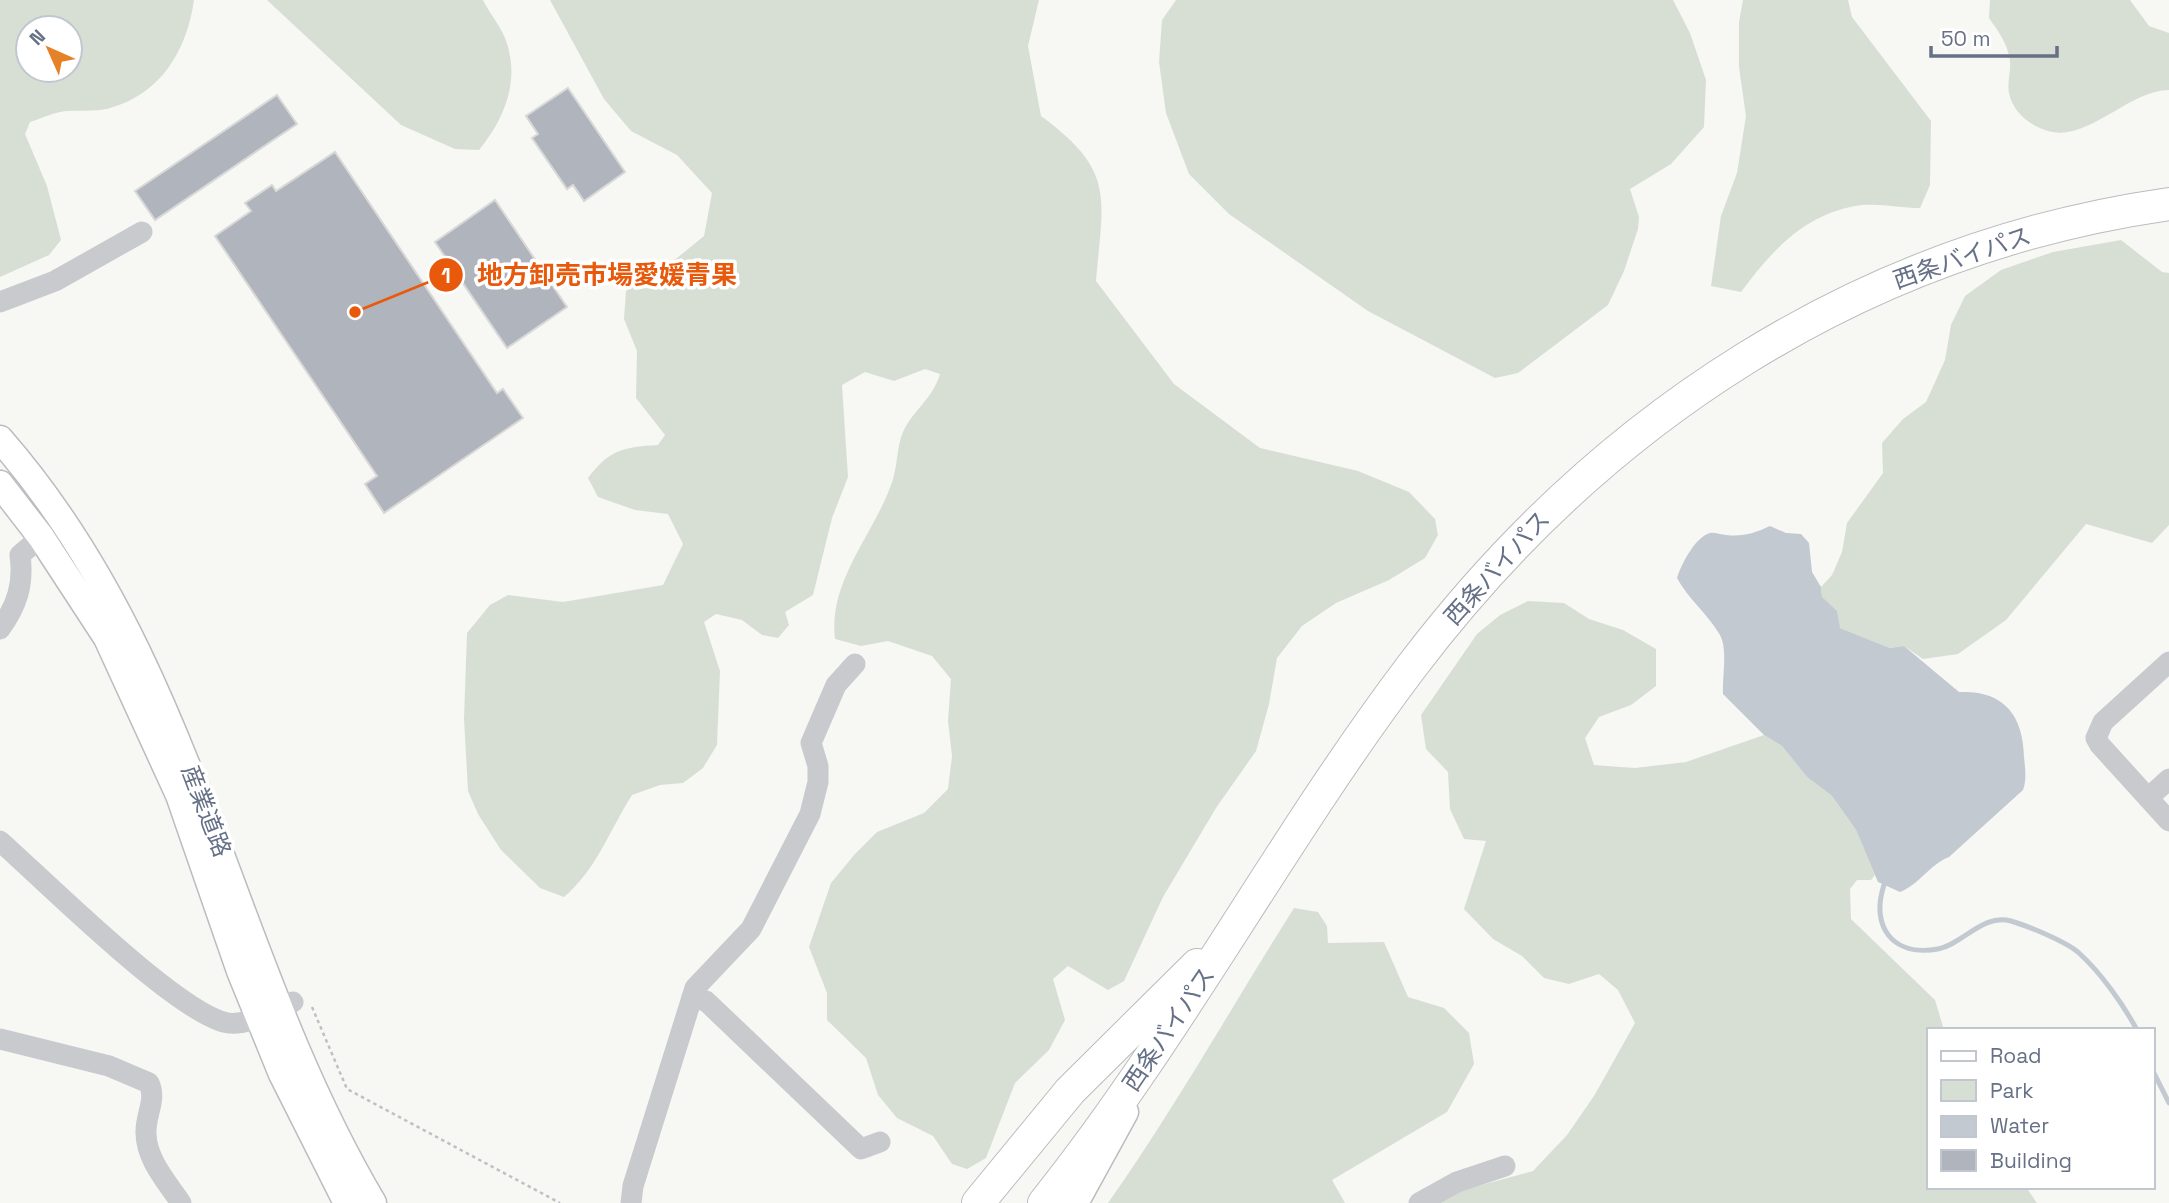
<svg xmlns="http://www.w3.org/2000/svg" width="2169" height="1203" font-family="'Space Grotesk','Noto Sans JP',sans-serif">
<rect width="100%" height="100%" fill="#f7f7f4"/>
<g fill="#d7dfd5" fill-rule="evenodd">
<path d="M0 0H194C187 50 161 94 110 108 97 112 81 110 67 111 55 112 42 118 30 122L25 134 47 186 61 240 49 255 0 277ZM28 28H70V70H28Z"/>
<path d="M267 0H483C489 13 500 25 505 38 521 79 505 118 479 150L455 149 401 125Z"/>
<path d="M550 0H1039L1028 46 1041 116C1116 171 1103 197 1096 281L1174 384 1260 448 1358 471 1409 492 1435 519 1438 535 1425 558 1389 580 1336 603 1302 626 1277 658 1269 704 1256 751 1216 808 1163 897 1124 981 1108 990 1068 966 1053 979 1065 1020 1049 1050 1015 1083 986 1158 967 1169 952 1164 933 1136 897 1118 878 1095 866 1058 827 1020V993L809 947 831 883 855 854 877 832 924 813 948 789 952 756 948 721 951 679 932 656 888 641 861 646 835 639C828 582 873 535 891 485 898 468 896 448 903 432 913 410 932 400 940 374L925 369 894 381 865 372 842 385 848 477 832 518 813 595 785 612 789 625 778 638 762 635 742 620 716 614 704 622 720 671 717 745 703 768 683 783 660 785 632 795C609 831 597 869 564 897L540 888 501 850 478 814 468 791 464 719 467 633 490 605 508 595 563 602 663 585 683 544 668 514 635 510 598 497 588 478C609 450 623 447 658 445L665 435 636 398 637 351 624 319 626 291 671 263 704 236 712 193 677 155 631 131 604 99Z"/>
<path d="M1176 0H1673L1690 33 1706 80 1704 127 1671 164 1630 189 1639 217 1638 229 1624 271 1608 305 1518 373 1495 378 1368 311 1229 214 1189 174 1166 113 1159 62 1162 20Z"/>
<path d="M1743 0H1848L1852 17 1931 121 1930 185 1920 208C1900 208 1874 202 1855 206 1802 216 1771 252 1741 292L1711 286 1721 216 1737 173 1746 116 1739 67V22Z"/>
<path d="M1990 0H2130L2149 26 2169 33V90C2126 91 2086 145 2045 130 2028 124 2013 112 2009 93 2007 83 2011 71 2010 61 2008 44 1998 31 1989 18Z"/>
<path d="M2121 240 2162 272 2169 273V525L2152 543 2086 524 2006 620 1958 654 1923 659 1904 646 1890 648 1840 628 1822 597 1821 587 1832 575 1842 552 1847 523 1883 473 1882 443 1903 419 1926 402 1945 360 1951 325 1965 296 2001 270 2053 252Z"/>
<path d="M1528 601 1564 603 1589 619 1623 630 1656 649V686L1631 705 1599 717 1585 738 1594 765 1635 768 1686 762 1764 735 1782 746 1807 777 1832 796 1856 830 1875 875 1871 880H1857L1850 889 1851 919 1935 1000 1944 1030H1929V1187H2026L2037 1203H1435L1459 1191 1533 1171 1567 1135 1594 1096 1635 1023 1618 990 1599 974 1569 984 1544 978 1522 956 1493 939 1464 909 1486 841 1464 839 1450 809 1448 772 1426 749 1421 715 1477 634 1500 615Z"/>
<path d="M1294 908 1318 912 1327 926 1328 943 1384 942 1408 997 1444 1008 1469 1033 1474 1064 1447 1112 1332 1180 1345 1203H1108C1175 1108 1232 1006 1294 908Z"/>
</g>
<path fill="#c2c9d0" d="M1770 526 1786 533 1801 534 1809 543 1812 572 1821 587 1822 597 1837 611 1840 628 1890 648 1904 646 1959 692C2003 690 2023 714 2024 757 2025 768 2027 779 2023 790L1949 857C1929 865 1920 884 1900 892L1878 882 1856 830 1832 796 1807 777 1782 746 1764 735 1723 694C1722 677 1728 650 1720 635 1708 614 1688 599 1677 578 1681 565 1695 537 1710 533 1714 532 1721 535 1726 535 1743 537 1755 533 1770 526Z"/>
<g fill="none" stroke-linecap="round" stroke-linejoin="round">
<g stroke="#c2c9d0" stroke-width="5">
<path d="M1884 885C1870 927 1893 957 1938 949 1963 944 1983 913 2011 921 2028 926 2067 942 2079 953 2101 973 2123 1004 2137 1030"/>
<path d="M2153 1071 2169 1103"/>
</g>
</g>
<g fill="#b0b4bd" stroke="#d8d9d7" stroke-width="2">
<path d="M568 88 625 172 584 201 573 185 567 189 532 138 538 134 526 116Z"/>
<path d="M277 95 297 124 155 220 135 191Z"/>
<path d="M335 152 497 393 503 389 523 418 384 513 365 484 377 476 215 236 251 211 245 203 272 185 276 191Z"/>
<path d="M495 200 567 307 507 348 435 242Z"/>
</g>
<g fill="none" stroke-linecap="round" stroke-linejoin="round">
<defs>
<g id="major">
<path d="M0 439C196 663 226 955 373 1203"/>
<path d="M0 484 41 537 107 638 179 795 240 971 282 1074 347 1203"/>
<path d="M1075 1203 1125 1112"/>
</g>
<g id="highway">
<path d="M978 1203 1070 1091 1197 965"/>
<path d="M1044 1203C1180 1033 1281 839 1412 666 1599 419 1860 248 2169 204"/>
</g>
</defs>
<use href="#major" stroke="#babcc1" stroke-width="29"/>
<use href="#highway" stroke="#babbbf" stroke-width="34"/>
<path stroke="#bfc0c3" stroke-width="2.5" stroke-dasharray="3.5 3.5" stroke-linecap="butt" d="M312 1007 347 1089 560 1203"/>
<g stroke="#c8cace" stroke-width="21">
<path d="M0 302 55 281 142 232"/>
<path d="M0 629C17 605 24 585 20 555L41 537"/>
<path d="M2169 662 2103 722 2096 738 2100 745 2169 821"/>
<path d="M2148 798 2169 779"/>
<path d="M0 841C43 879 179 1015 228 1023 249 1026 274 1010 293 1002"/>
<path d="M692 998 706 1001 861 1149 880 1142"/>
<path d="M0 1039 109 1066 149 1083C157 1100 145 1115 146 1133 146 1159 167 1182 181 1203"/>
<path d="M631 1203 633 1186 695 988 751 929 810 814 818 782V766L811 743 836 685 855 664"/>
<path d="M1419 1203 1457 1182 1505 1166"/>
</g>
<use href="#major" stroke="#fff" stroke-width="26"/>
<use href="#highway" stroke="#fff" stroke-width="32"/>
</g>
<g text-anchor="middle" stroke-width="7" stroke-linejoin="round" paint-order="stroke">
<g font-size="24" fill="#667086" stroke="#fff">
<text transform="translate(1962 258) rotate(-19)" y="8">西条バイパス</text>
<text transform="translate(1497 568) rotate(-48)" y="8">西条バイパス</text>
<text transform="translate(206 811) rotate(69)" y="8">産業道路</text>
<text transform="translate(1169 1029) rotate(-56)" y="8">西条バイパス</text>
</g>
</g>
<path fill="none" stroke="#e8590c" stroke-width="2.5" d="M355 312L446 275"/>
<g fill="#e8590c" stroke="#fff" stroke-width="2.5">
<circle cx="355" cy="312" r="7"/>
<circle cx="446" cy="275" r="18"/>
</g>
<g font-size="21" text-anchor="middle" font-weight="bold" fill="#fff">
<text x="446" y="283">1</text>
</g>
<g font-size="26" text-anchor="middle" font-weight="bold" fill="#e8590c" stroke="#fff" stroke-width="7" stroke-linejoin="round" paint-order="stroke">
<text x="607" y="284">地方卸売市場愛媛青果</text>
</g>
<rect x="1927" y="1028" width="228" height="161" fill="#ffffff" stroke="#c2c6cf" stroke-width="2"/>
<rect x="1941" y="1051" width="35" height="10" fill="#ffffff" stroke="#c2c6cf" stroke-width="2"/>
<text x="1990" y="1063" font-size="21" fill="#667086">Road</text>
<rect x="1941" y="1080" width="35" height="21" fill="#d7dfd5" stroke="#c2c6cf" stroke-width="2"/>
<text x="1990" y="1098" font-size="21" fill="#667086">Park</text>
<rect x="1941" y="1116" width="35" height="21" fill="#c2c9d0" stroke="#c2c6cf" stroke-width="2"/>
<text x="1990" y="1133" font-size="21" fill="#667086">Water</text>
<rect x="1941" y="1150" width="35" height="21" fill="#b0b4bd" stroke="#c2c6cf" stroke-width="2"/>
<text x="1990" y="1168" font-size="21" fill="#667086">Building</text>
<g transform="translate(49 49) rotate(315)"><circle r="33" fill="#ffffff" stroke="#c2c6cf" stroke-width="2"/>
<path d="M0-5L12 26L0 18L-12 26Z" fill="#e58127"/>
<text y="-10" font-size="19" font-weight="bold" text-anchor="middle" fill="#667086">N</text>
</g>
<path d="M1931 46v10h126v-10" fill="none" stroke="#667086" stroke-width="3.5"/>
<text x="1941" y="46" font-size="21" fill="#667086" stroke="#ffffff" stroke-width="5" paint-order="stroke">50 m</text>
</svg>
